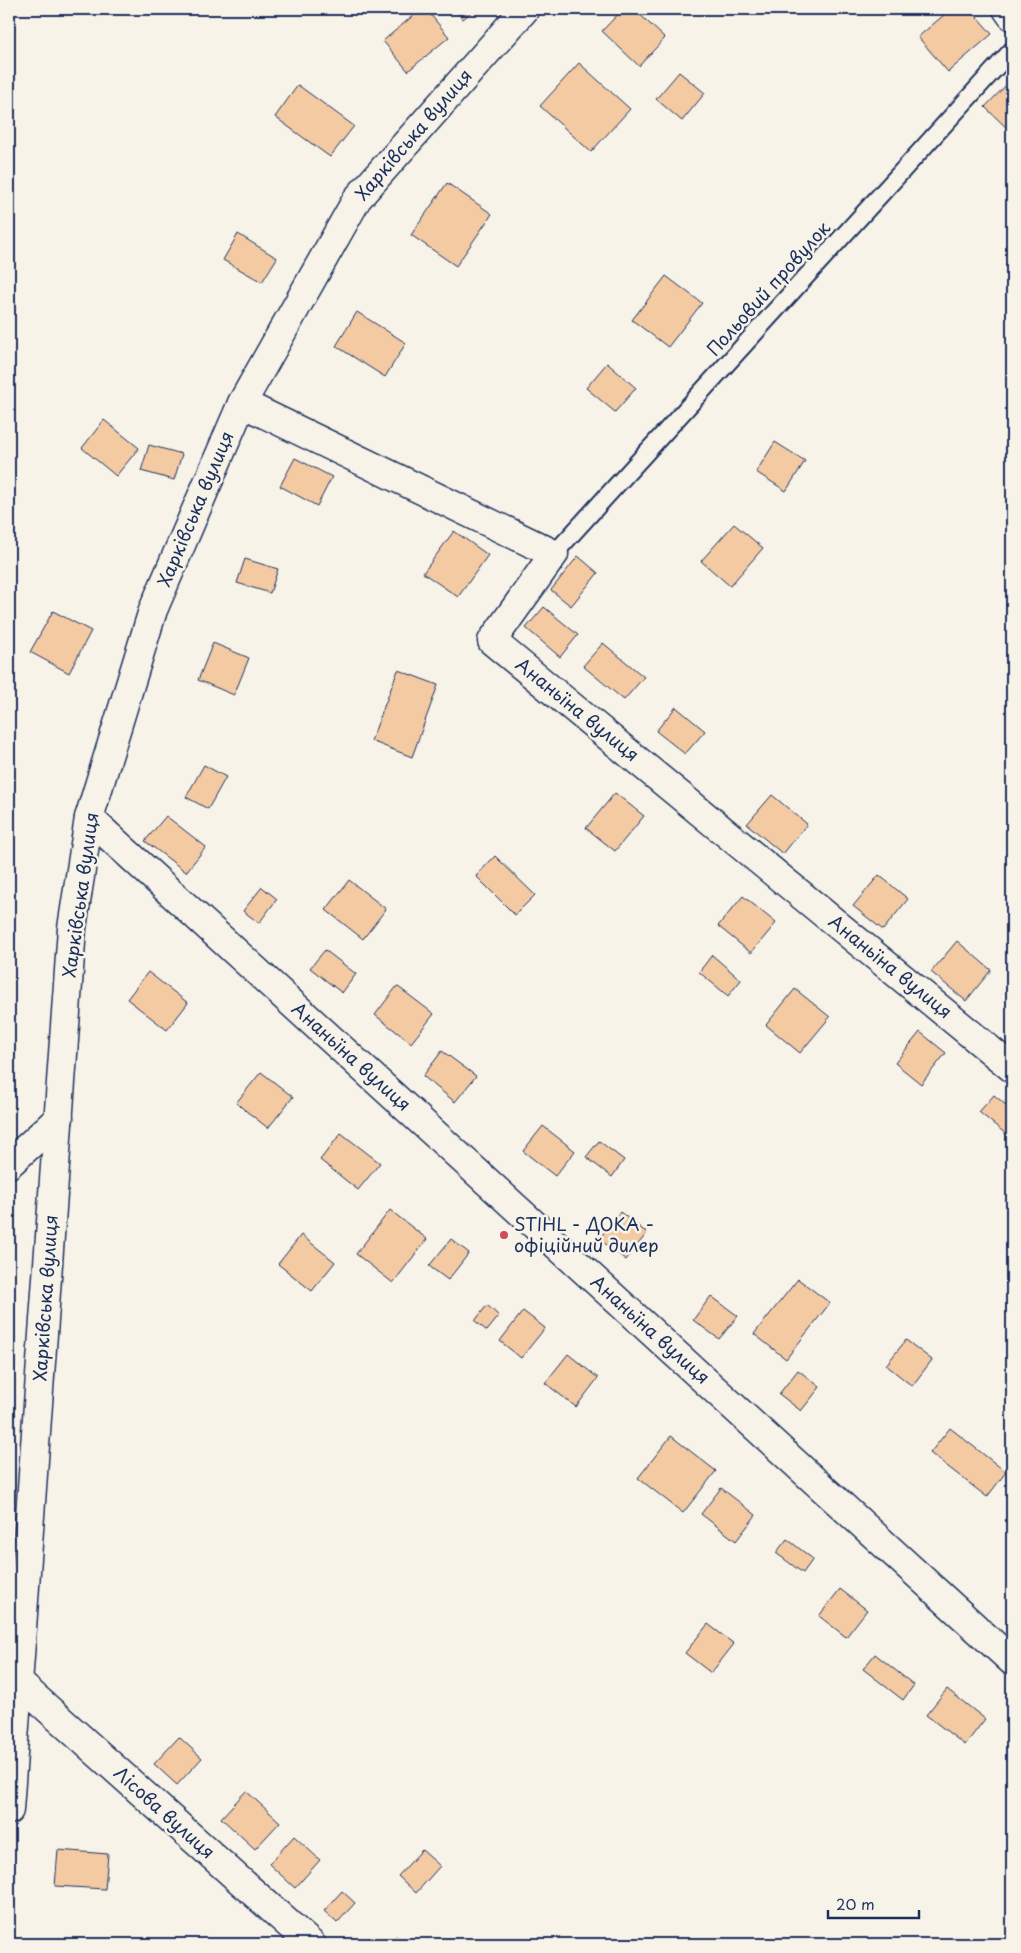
<svg xmlns="http://www.w3.org/2000/svg" width="1021" height="1953" font-family="'Playpen Sans',sans-serif">
<rect width="100%" height="100%" fill="#f7f3e8"/>
<filter id="ink" filterUnits="userSpaceOnUse"><feTurbulence type="fractalNoise" baseFrequency=".02" numOctaves="2"/><feDisplacementMap in="SourceGraphic" scale="10" xChannelSelector="R" yChannelSelector="G"/><feConvolveMatrix kernelMatrix="1 2 1 2 8 2 1 2 1" color-interpolation-filters="sRGB"/></filter>
<g filter="url(#ink)">
<g fill="#f4caa3" stroke="#1b2f5e">
<path d="M421 9H426L449 37 408 71 383 41Z"/>
<path d="M454 9H475L463 19Z"/>
<path d="M623 9H634L665 38 639 66 602 31Z"/>
<path d="M951 9H970L992 34 948 72 918 37Z"/>
<path d="M579 63 630 109 591 152 540 106Z"/>
<path d="M679 72 705 93 682 121 656 99Z"/>
<path d="M1012 79V133L985 107Z"/>
<path d="M298 85 354 126 330 157 275 117Z"/>
<path d="M447 183 492 214 456 266 411 235Z"/>
<path d="M238 234 277 258 262 282 223 260Z"/>
<path d="M666 276 702 303 668 347 632 320Z"/>
<path d="M357 312 406 343 385 377 336 346Z"/>
<path d="M607 363 636 388 615 412 586 388Z"/>
<path d="M104 420 139 448 116 476 82 448Z"/>
<path d="M775 442 805 461 786 491 756 472Z"/>
<path d="M149 445 182 454 174 480 141 471Z"/>
<path d="M295 458 332 477 317 506 280 486Z"/>
<path d="M734 524 763 548 730 586 701 561Z"/>
<path d="M454 531 488 555 458 597 423 573Z"/>
<path d="M578 556 598 573 571 606 551 590Z"/>
<path d="M245 559 278 569 270 593 237 583Z"/>
<path d="M544 607 578 635 560 657 526 628Z"/>
<path d="M53 611 91 631 69 673 30 652Z"/>
<path d="M213 643 249 658 234 695 198 680Z"/>
<path d="M603 643 644 677 624 700 583 666Z"/>
<path d="M398 670 438 685 412 757 371 741Z"/>
<path d="M676 707 705 731 685 754 656 731Z"/>
<path d="M204 765 226 777 208 809 186 797Z"/>
<path d="M615 793 644 816 615 851 586 828Z"/>
<path d="M772 795 807 824 783 854 747 824Z"/>
<path d="M166 816 206 847 186 872 145 841Z"/>
<path d="M495 856 535 895 515 915 476 876Z"/>
<path d="M879 875 908 899 883 930 853 906Z"/>
<path d="M349 880 386 909 363 939 326 910Z"/>
<path d="M262 887 277 899 259 923 243 911Z"/>
<path d="M743 896 776 923 751 953 718 926Z"/>
<path d="M957 941 991 970 966 1001 931 972Z"/>
<path d="M325 950 356 974 342 993 310 968Z"/>
<path d="M712 955 741 980 728 996 699 972Z"/>
<path d="M148 972 188 1003 167 1030 127 999Z"/>
<path d="M397 986 434 1014 411 1043 375 1015Z"/>
<path d="M795 989 830 1017 800 1053 766 1025Z"/>
<path d="M920 1032 946 1053 921 1084 895 1063Z"/>
<path d="M442 1051 476 1076 455 1102 423 1076Z"/>
<path d="M261 1072 293 1097 268 1128 236 1103Z"/>
<path d="M994 1095 1012 1110V1139L979 1112Z"/>
<path d="M543 1126 575 1151 555 1176 523 1151Z"/>
<path d="M341 1133 380 1163 358 1190 320 1160Z"/>
<path d="M599 1141 624 1160 612 1177 586 1157Z"/>
<path d="M390 1210 427 1239 393 1283 356 1254Z"/>
<path d="M620 1212 647 1233 626 1260 599 1239Z"/>
<path d="M301 1235 335 1262 312 1291 278 1264Z"/>
<path d="M451 1239 469 1253 448 1280 429 1266Z"/>
<path d="M798 1279 830 1303 786 1359 754 1334Z"/>
<path d="M711 1296 738 1316 719 1339 693 1320Z"/>
<path d="M487 1305 499 1316 487 1331 475 1321Z"/>
<path d="M523 1311 545 1328 521 1358 500 1341Z"/>
<path d="M906 1340 932 1360 912 1386 886 1365Z"/>
<path d="M568 1354 598 1378 576 1407 545 1383Z"/>
<path d="M798 1370 820 1387 801 1411 779 1394Z"/>
<path d="M950 1428 1006 1472 987 1497 930 1453Z"/>
<path d="M671 1436 716 1471 683 1513 638 1478Z"/>
<path d="M721 1488 756 1515 736 1541 701 1514Z"/>
<path d="M787 1539 813 1559 803 1573 776 1553Z"/>
<path d="M840 1589 867 1610 846 1637 819 1616Z"/>
<path d="M708 1624 734 1644 711 1673 685 1653Z"/>
<path d="M875 1654 914 1685 903 1700 863 1669Z"/>
<path d="M947 1689 985 1719 965 1745 926 1715Z"/>
<path d="M179 1737 202 1758 177 1785 154 1764Z"/>
<path d="M246 1791 280 1822 255 1849 221 1818Z"/>
<path d="M294 1836 320 1860 295 1888 269 1864Z"/>
<path d="M58 1850 108 1854 105 1889 55 1886Z"/>
<path d="M422 1850 440 1866 416 1893 398 1876Z"/>
<path d="M342 1891 355 1903 337 1923 324 1911Z"/>
<path d="M396 1936 406 1944H389Z"/>
</g>
<g fill="none" stroke-linecap="round" stroke-linejoin="round">
<defs>
<path id="service" d="M554 554 1012 50"/>
<g id="minor">
<path d="M1007 9 1012 16"/>
<path d="M242 403 554 554 492 641 1012 1068"/>
<path d="M89 818 1012 1661"/>
<path d="M9 1164 59 1118"/>
<path d="M18 1682 311 1944"/>
</g>
<path id="primary" d="M9 1810 72 928 89 818 153 610 242 403 357 199 525 9"/>
</defs>
<use href="#service" stroke="#1b2f5e" stroke-width="20"/>
<use href="#minor" stroke="#1b2f5e" stroke-width="31"/>
<use href="#primary" stroke="#1b2f5e" stroke-width="31"/>
<use href="#service" stroke="#f7f3e8" stroke-width="16"/>
<use href="#minor" stroke="#f7f3e8" stroke-width="28"/>
<use href="#primary" stroke="#f7f3e8" stroke-width="28"/>
</g>
</g>
<circle fill="#d1495b" stroke="#f7f3e8" stroke-width="2" cx="504" cy="1235" r="5"/>
<g text-anchor="middle" stroke-width="5" stroke-linejoin="round" paint-order="stroke">
<g font-size="18" fill="#1b2f5e" stroke="#f7f3e8">
<text transform="translate(414 135) rotate(-49)" y="6">Харківська вулиця</text>
<text transform="translate(769 289) rotate(-48)" y="6">Польовий провулок</text>
<text transform="translate(196 509) rotate(-67)" y="6">Харківська вулиця</text>
<text transform="translate(577 710) rotate(39)" y="6">Ананьїна вулиця</text>
<text transform="translate(81 895) rotate(-82)" y="6">Харківська вулиця</text>
<text transform="translate(890 967) rotate(39)" y="6">Ананьїна вулиця</text>
<text transform="translate(351 1057) rotate(42)" y="6">Ананьїна вулиця</text>
<text transform="translate(46 1298) rotate(-86)" y="6">Харківська вулиця</text>
<text transform="translate(650 1330) rotate(42)" y="6">Ананьїна вулиця</text>
<text transform="translate(164 1813) rotate(42)" y="6">Лісова вулиця</text>
</g>
<g font-size="18" fill="#1b2f5e" stroke="#f7f3e8" text-anchor="start">
<text x="514" y="1231">STIHL - ДОКА -<tspan x="514" dy="21">офіційний дилер</tspan></text>
</g>
</g>
<rect width="1021" height="1953" fill="none" stroke="#f7f3e8" stroke-width="30"/>
<rect x="15" y="15" width="991" height="1923" fill="none" stroke="#1b2f5e" stroke-width="2" filter="url(#ink)"/>
<path d="M828 1910v8h91v-8" fill="none" stroke="#1b2f5e" stroke-width="2.5"/>
<text x="836" y="1910" font-size="15" fill="#1b2f5e" stroke="#f7f3e8" stroke-width="4" paint-order="stroke">20 m</text>
</svg>
